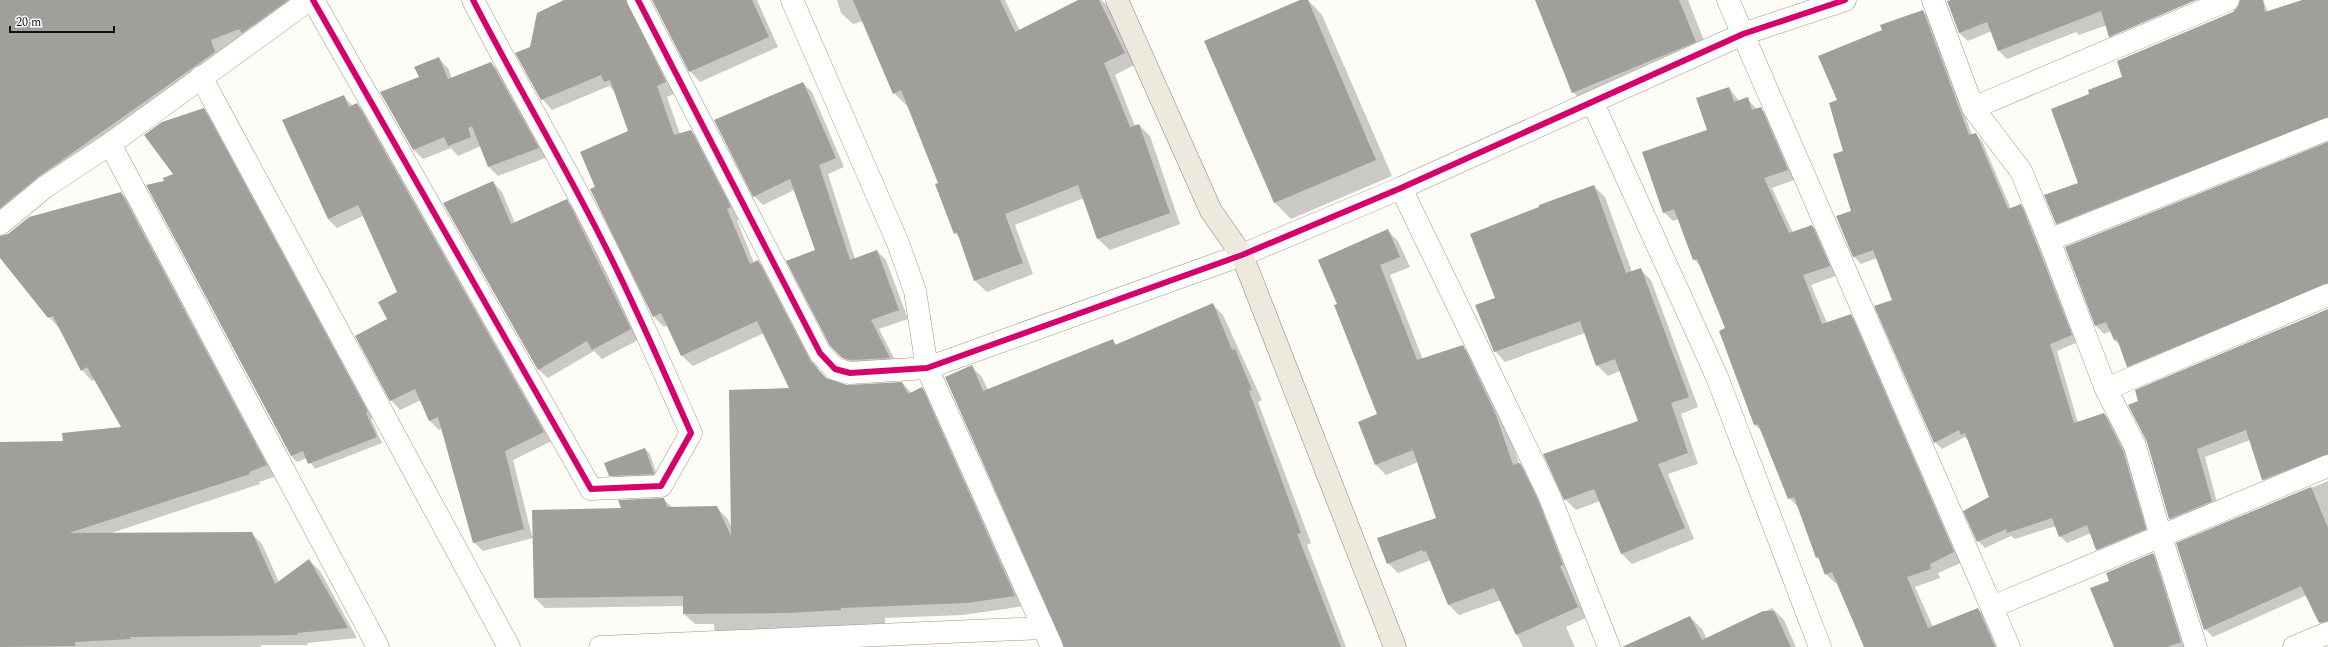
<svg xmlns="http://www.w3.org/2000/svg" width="2328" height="647" font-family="Spectral,serif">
<rect width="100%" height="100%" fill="#fdfcf7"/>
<g fill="#0003">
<path d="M0 0H305L0 223Z"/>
<path d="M563 0H642L676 93 667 97 680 134 691 131 701 141 740 218 737 220 754 263 758 261 768 272 819 370 827 379 850 386 902 383 912 393 922 388 932 399 1025 606 963 615 885 618 886 633 724 640 714 629V624H695L684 614V606L545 608 535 598 533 538 483 551 474 542 442 428 439 430 430 421 421 400 400 410 391 400 357 337 388 319 398 292 363 216 337 228 328 219 343 96 352 105 357 104 366 113 552 441 513 460 532 536 663 499 673 508 716 507 727 518 732 528 790 389 764 333 693 366 682 356 668 325 664 327 654 317 596 188 629 132 615 92 609 86 552 110 542 99 531 47Z"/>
<path d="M653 0H757L778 47 700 82 690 71Z"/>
<path d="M837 0H1005L1020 31 1081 0H1101L1106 4 1136 64 1115 75 1135 126 1139 125 1150 136 1180 224 1110 250 1098 239 1084 198 1015 225 1033 274 987 292 975 281 960 238 955 233 939 184 908 104 906 105 894 93 863 21 853 24 841 13Z"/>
<path d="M1303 0H1308L1322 15 1392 176 1291 219 1275 203 1205 41Z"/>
<path d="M1536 0H1688L1711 58 1589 109 1573 92Z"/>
<path d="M1954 0H2193L2113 34V36L2199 0H2223L2118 44 2110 36 2107 25 2079 35 2076 32 2007 59 1999 51 1992 31 1968 41 1959 33Z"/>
<path d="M2241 0H2263L2268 12 2304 0H2328V127L2065 231 2057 223 2079 184 2090 94 2124 78 2234 12Z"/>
<path d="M1923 11 1930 18 1972 135 1976 134 1982 141 2011 209 2021 205 2028 212 2078 342 2057 351 2078 423 2104 414 2111 421 2130 458 2152 536 2104 556 2097 549 2091 533 2067 543 2060 536 2056 526 2015 539 2011 536 1985 548 1978 541 1991 498 1969 441 1965 437 1942 449 1935 442 1893 300 1877 258 1861 264 1854 257 1837 217 1852 211 1838 101 1883 30Z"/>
<path d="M438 58 448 68 452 78 491 63 501 73 548 157 498 176 489 167 481 146 458 156 451 148 423 159 413 149 420 78Z"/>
<path d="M803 83 812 92 844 167 828 174 855 259 877 251 886 260 908 319 879 329 898 366H852L842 357 816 250 794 190 763 205 754 196Z"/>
<path d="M1729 88 1739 101 1747 99 1757 109 1760 108 1770 117 1797 179 1772 188 1793 233 1812 226 1821 235 1838 275 1811 285 1827 323 1850 315 1860 324 1963 562 1938 573 1940 578 1915 587 1933 627 1978 609 1987 618 2000 647H1865L1838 582 1835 583 1826 574 1821 562 1817 557 1799 508 1789 498 1763 432 1755 425 1726 329 1701 267 1694 259 1679 219 1673 221 1664 212Z"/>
<path d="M203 110 210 116 373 418 371 419 382 443 315 469 307 458 297 462 291 456 165 181 175 174Z"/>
<path d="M2328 144V293L2136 374 2127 366 2120 345 2114 340 2111 331 2104 334 2096 326 2066 248Z"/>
<path d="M493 182 502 192 515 223 566 200 576 210 640 339 602 359 594 351 548 378 538 369Z"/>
<path d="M1594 186 1605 197 1632 272 1640 269 1651 280 1698 407 1681 414 1698 464 1668 474 1694 539 1632 564 1622 554 1600 501 1576 510 1565 499 1640 422 1620 371 1608 376 1597 365 1585 333 1505 362 1495 351 1496 298Z"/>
<path d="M121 193 132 204 277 476 259 482 260 484 111 533H251L262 544 279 582 309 560 320 571 357 638 307 643 308 645H261V647H0V443L64 442 122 428 95 379 92 381 82 370 59 328 49 317Z"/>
<path d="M1388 231 1398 241 1410 267 1390 275 1423 360 1462 346 1473 356 1506 426 1519 463 1530 474 1573 575 1569 577 1588 617 1566 627 1575 647H1523L1501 600 1459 615 1449 605 1431 560 1398 573 1388 563 1437 518 1418 462 1386 475 1376 465 1378 415 1336 306Z"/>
<path d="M1213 305 1223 315 1262 400 1258 402 1311 543 1307 545 1346 647H1140L1057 613 971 366 982 377 988 390 1112 340 1117 345Z"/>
<path d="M2328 310V464L2271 488 2263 480 2250 440 2205 457 2219 510 2178 527 2170 519 2148 442 2140 401Z"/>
<path d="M645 449 650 454 658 478 615 480 610 475Z"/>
<path d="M2328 481V629L2321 622 2307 595 2213 637 2205 629 2177 544Z"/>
<path d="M2153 554 2162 563 2189 647H2115L2110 581Z"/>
<path d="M1772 608 1784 620 1796 647H1659L1690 617 1702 629 1707 639Z"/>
</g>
<g fill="#a19f9c">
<path d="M0 0H288L242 33 239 29 211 40 215 52 38 177 0 208Z"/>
<path d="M564 0H626L666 82 657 86 674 135 691 130 731 207 727 209 750 264 758 260 811 362 826 378 847 385 902 382 908 394 922 387 1015 596 967 603 841 608V610L788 613 683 614V596L534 598 532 510 621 508 618 500 664 498 667 507 717 506 731 536 729 390 789 388 757 321 681 356 661 313 653 317 590 189 595 187 580 152 628 131 610 80 604 82 601 75 541 100 515 53 530 47 537 13Z"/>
<path d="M652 0H752L769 37 689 72Z"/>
<path d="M853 0H1000L1015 32 1078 0H1099L1125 53 1104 63 1130 127 1139 124 1170 213 1097 239 1078 185 1005 214 1023 263 974 281 957 232 954 234 935 184 938 183 901 90 893 94Z"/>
<path d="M1300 0H1308L1376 160 1274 203 1204 41Z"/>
<path d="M1535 0H1679L1696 42 1572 93Z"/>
<path d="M1951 0H2196L2109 37 2101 11 1998 51 1987 22 1959 33 1947 1Z"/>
<path d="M2240 0H2263L2265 12 2302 0H2328V117L2056 224 2044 195 2078 183 2051 109 2089 94 2088 90 2122 77 2117 61 2233 12 2238 7Z"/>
<path d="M1923 10 1969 135 1976 133 2008 209 2021 204 2072 335 2050 344 2074 423 2104 413 2123 451 2146 529 2096 550 2087 525 2059 537 2052 518 2007 533 2006 529 1977 542 1963 511 1989 497 1965 433 1961 435 1959 430 1934 443 1874 306 1892 300 1873 250 1853 257 1836 216 1851 211 1833 154 1843 151 1829 103 1837 100 1818 56 1882 30 1880 25Z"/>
<path d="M439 57 448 79 491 62 539 148 488 167 472 126 468 128 471 137 448 146 444 137 413 150 380 92 419 77 414 67Z"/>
<path d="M803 82 836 158 819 165 850 260 877 250 899 310 871 320 890 358 851 360 842 358 830 346 786 261 815 250 790 179 753 197 714 120Z"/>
<path d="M1729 87 1734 102 1748 97 1752 110 1761 107 1788 170 1764 178 1789 233 1812 225 1830 266 1803 275 1822 324 1851 314 1954 552 1930 564 1931 569 1907 577 1928 628 1978 608 1995 647H1864L1832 572 1825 575 1818 557 1816 558 1794 497 1788 499 1758 424 1754 425 1719 331 1725 328 1697 259 1693 260 1674 209 1663 213 1642 152 1707 130 1696 98Z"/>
<path d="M344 95 349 107 357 103 544 432 505 451 524 529 473 543 438 417 429 421 415 389 390 401 355 336 387 319 378 302 397 292 358 205 328 219 282 120Z"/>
<path d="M204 108 368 412 366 413 377 437 308 464 303 451 291 456 146 185 164 181 163 178 173 174 144 135 162 122Z"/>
<path d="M2328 142V283L2127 367 2117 339 2114 340 2106 322 2095 326 2065 247Z"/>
<path d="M493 181 511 224 567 199 631 329 592 350 587 341 538 370 443 203Z"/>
<path d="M1594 185 1626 273 1641 268 1689 397 1671 403 1688 453 1658 464 1685 528 1621 554 1594 489 1564 500 1543 454 1638 421 1615 359 1596 366 1580 321 1494 352 1475 305 1495 298 1470 234 1539 207V205Z"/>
<path d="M121 192 267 465 249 472 250 474 69 533 252 532 275 584 309 559 348 628 297 633 298 635 130 637 131 639 75 642V646L0 647V442L63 441 62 433 121 427 87 367 81 371 53 316 48 318 0 258V236L8 234 29 217Z"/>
<path d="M1388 229 1400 257 1380 265 1417 360 1463 345 1496 415 1513 465 1520 463 1538 500 1563 565 1560 566 1578 607 1516 635 1494 588 1448 605 1426 551 1423 552 1422 550 1387 564 1377 538 1436 518 1413 450 1375 465 1358 422 1377 414 1334 305 1337 304 1318 260Z"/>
<path d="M1213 303 1232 350 1235 349 1252 390 1249 391 1301 533 1297 534 1341 647H1064L945 377 972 365 983 391 1113 339 1115 345Z"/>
<path d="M2328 309V454L2262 480 2246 430 2197 449 2212 501 2169 519 2147 442 2128 405 2138 401 2135 390Z"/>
<path d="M645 448 654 474 609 476 604 463Z"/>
<path d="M2311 487 2328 528V621L2319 623 2301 586 2204 630 2176 543Z"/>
<path d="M2153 553 2181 642 2167 647H2114L2090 588 2109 581 2106 573Z"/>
<path d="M1763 611H1774L1791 647H1622L1690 616 1702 640Z"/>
</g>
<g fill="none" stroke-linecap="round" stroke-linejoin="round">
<defs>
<g id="minor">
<path d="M313 0 591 489 661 486 691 433C662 368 634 302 601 238 560 157 514 80 473 0"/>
<path d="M638 0 820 353 835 369 850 373 927 368 1242 255 1401 188 1743 34 1845 0"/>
<path d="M792 0 898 243 915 291 927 368 1052 647"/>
<path d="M1728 0 2009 647"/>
<path d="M1933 0 1973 108 2021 171 2049 240 2106 389 2135 446 2161 537 2196 647"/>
<path d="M201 77 509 647"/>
<path d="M1593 103 1717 377 1820 647"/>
<path d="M1973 108 2228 0"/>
<path d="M110 144 378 647"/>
<path d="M1401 188 1549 495 1609 647"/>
<path d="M0 224 45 187 110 144 309 0"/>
<path d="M2049 240 2328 129"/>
<path d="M2106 389 2328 295"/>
<path d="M1992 607 2328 466"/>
<path d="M600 647 1043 628"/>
<path d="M2294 647 2328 633"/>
</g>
<path id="major" d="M1117 0 1211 211 1242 255 1395 647"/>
</defs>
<use href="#minor" stroke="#979795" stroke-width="23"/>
<use href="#major" stroke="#858482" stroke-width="23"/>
<use href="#minor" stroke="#fffffe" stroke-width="22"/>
<use href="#major" stroke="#ede9dc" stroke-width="22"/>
<defs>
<g id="cycleway">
<path d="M313 0 591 489 661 486 691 433C662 368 634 302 601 238 560 157 514 80 473 0"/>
<path d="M638 0 820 353 835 369 850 373 927 368 1242 255 1401 188 1743 34 1845 0"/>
</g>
</defs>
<use href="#cycleway" stroke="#fff" stroke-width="8"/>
<use href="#cycleway" stroke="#d6006c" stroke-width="6"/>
</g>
<path d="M10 26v6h104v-6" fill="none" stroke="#111111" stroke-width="2"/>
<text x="16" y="26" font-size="12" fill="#111111" stroke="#ffffff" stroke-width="3" paint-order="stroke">20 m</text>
</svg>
